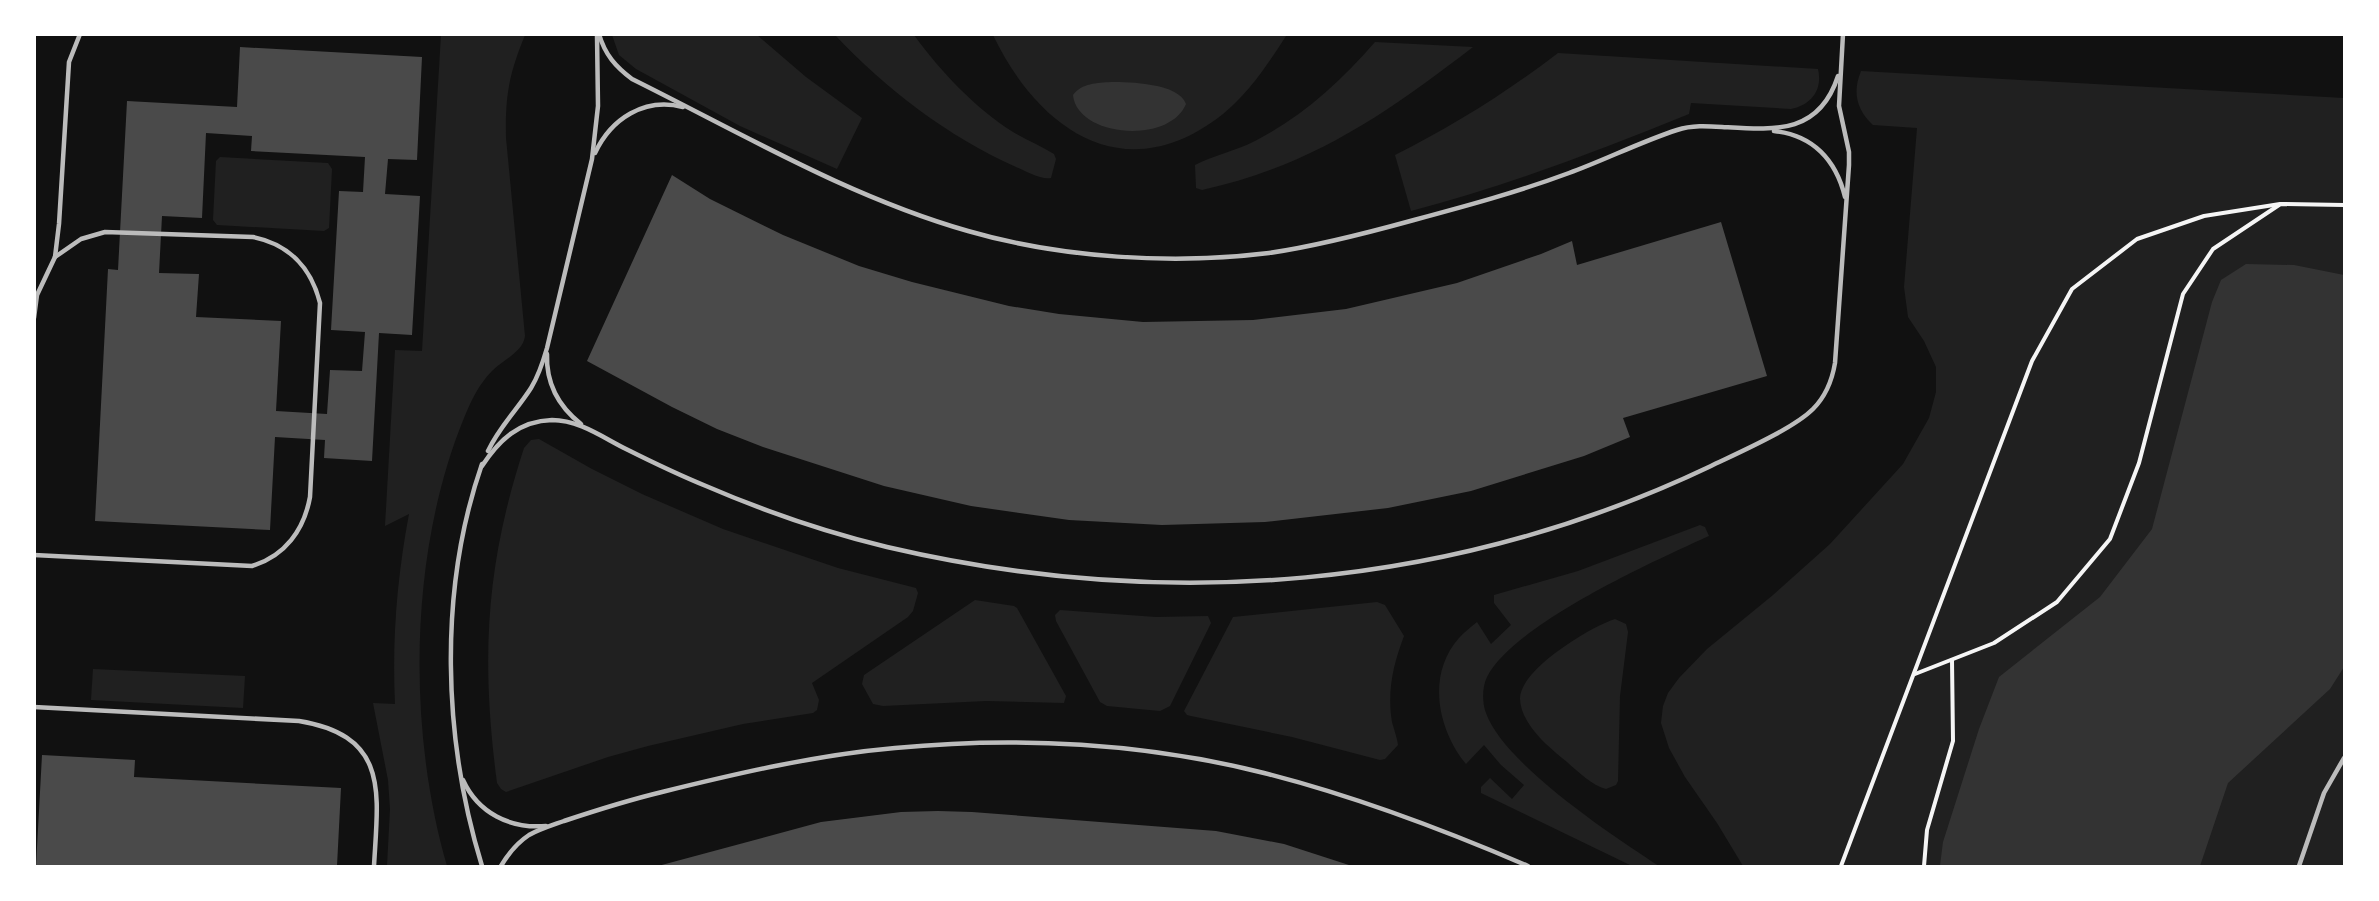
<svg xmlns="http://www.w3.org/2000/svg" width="2379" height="901" font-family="'Libre Baskerville',serif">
<rect width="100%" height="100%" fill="#111"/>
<g fill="#202020">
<path d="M1270 34 1286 36C1268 64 1249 93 1223 114 1126 191 1039 131 993 35Z"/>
<path d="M441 35H525C509 74 505 96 506 138L525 336C523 352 503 360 492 371 479 384 471 401 464 418 409 552 407 728 447 866H387L390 809 388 780 373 703 395 704C392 639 397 578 409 514L385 526 395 350 422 351Z"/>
<path d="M612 35H757L806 77 862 118 837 169 740 126 636 69 619 55Z"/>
<path d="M835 35H914C941 72 974 107 1013 132 1027 140 1041 146 1054 154L1056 159 1051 178C1041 180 1026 171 1016 167 947 136 887 90 835 35Z"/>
<path d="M1375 42 1473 47C1386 114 1311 166 1202 190L1196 188 1195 165C1214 155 1236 151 1255 141 1302 117 1340 82 1375 42Z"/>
<path d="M1558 53 1818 69C1823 90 1811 105 1791 109L1691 103 1689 114C1598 151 1507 186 1411 211L1395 155C1453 126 1507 92 1558 53Z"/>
<path d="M1861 71 2344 98V866H1743L1717 823 1685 777 1669 748 1661 723 1663 706 1668 693 1679 678 1707 649 1773 595 1830 544 1903 464 1929 418 1936 392V367L1924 341 1908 317 1904 287 1917 128 1873 125C1857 110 1852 93 1861 71Z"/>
<path d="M220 157 328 163 332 169 329 228 324 231 217 225 213 220 216 161Z"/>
<path d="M539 439 592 469 642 494 723 529 838 568 916 588 918 593 913 611 908 617 812 683 819 700 817 710 813 713 743 724 648 746 608 757 506 792 501 789 497 783C481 660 485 567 524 448L531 440Z"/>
<path d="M1700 525 1705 527 1709 536C1654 561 1514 624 1487 677 1482 687 1482 703 1486 713 1504 764 1613 836 1659 866H1632L1481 793V787L1490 778 1512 799 1524 785 1501 765 1484 745 1466 764C1438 730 1426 675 1459 638 1464 632 1471 627 1477 622L1491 644 1511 625 1494 603V595L1578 571Z"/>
<path d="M975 600 1014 606 1017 608 1066 696 1064 703 986 701 883 706 873 704 862 684 864 675Z"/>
<path d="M1377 602 1385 605 1404 636C1393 665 1387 691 1392 722 1394 730 1397 737 1398 745L1385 759 1380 760 1292 737 1191 716 1187 715 1184 711 1233 617Z"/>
<path d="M1060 610 1156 617 1208 616 1211 623 1170 706 1160 711 1107 706 1100 702 1056 621 1055 615Z"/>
<path d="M1615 619 1626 624 1628 632 1620 696 1618 781 1616 785 1606 789C1590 785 1575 768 1562 758 1545 744 1521 723 1520 699 1519 670 1590 627 1615 619Z"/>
<path d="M93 669 245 676 243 708 91 700Z"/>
</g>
<g fill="#333">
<path d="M1111 82C1129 82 1179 83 1186 104 1169 145 1077 137 1073 95 1082 83 1097 83 1111 82Z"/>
<path d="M2246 264 2294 265 2344 275V667L2330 689 2228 783 2200 866H1940L1943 842 1979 729 1999 677 2100 597 2152 529 2212 302 2221 280Z"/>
</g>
<g fill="#4a4a4a" fill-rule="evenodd">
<path d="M240 47 422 57 417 160 388 159 385 194 420 196 412 335 379 333 372 461 324 458 325 440 275 437 270 530 95 521 108 269 118 270 127 101 237 107ZM206 133 252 136 251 151 365 157 363 192 339 191 331 330 365 332 362 371 330 370 327 414 276 411 281 321 196 317 199 274 159 273 162 216 202 218Z"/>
<path d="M672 175 710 199 783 235 859 266 912 282 1009 306 1059 314 1143 322 1253 320 1346 309 1457 283 1541 254 1572 241 1577 265 1721 222 1767 376 1623 418 1630 437 1584 456 1471 491 1388 508 1265 522 1162 525 1069 520 971 506 884 486 763 447 717 429 672 407 587 361Z"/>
<path d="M42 755 135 760 134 777 341 788 337 866H36Z"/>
<path d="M938 811 972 812 1216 831 1284 844 1352 866H658L821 822 901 812Z"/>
</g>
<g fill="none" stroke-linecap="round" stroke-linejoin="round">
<g stroke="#f5f5f5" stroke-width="4">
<path d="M1915 674 1994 643 2057 602 2110 539 2139 463 2183 294 2213 249 2279 205"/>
<path d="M1841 866 2032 361 2072 289 2137 239 2204 216 2280 204 2344 205"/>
<path d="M1924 866 1927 830 1953 741 1952 660"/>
</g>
<g stroke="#bcbcbc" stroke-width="4.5">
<path d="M599 34C605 55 616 67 632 79 743 134 849 197 968 231 1061 258 1173 265 1269 253 1318 246 1367 233 1414 220 1466 206 1518 192 1569 173 1605 160 1640 142 1677 130 1692 125 1707 126 1722 127 1774 130 1819 135 1838 76"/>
<path d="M1774 131C1813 135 1836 160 1845 197"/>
<path d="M595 153C611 119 644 97 683 107"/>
<path d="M34 318 37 295 55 257 59 224 69 62 80 34"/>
<path d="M547 354C546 383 558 406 581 424"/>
<path d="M488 451C499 427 517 410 531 388 539 375 543 362 547 348L592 159 598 106 597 35"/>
<path d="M482 466C499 440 519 421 552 420 579 420 602 437 626 449 652 462 679 475 706 486 764 511 825 532 887 547 1165 612 1451 590 1711 466 1738 453 1793 429 1813 409 1826 396 1832 381 1835 363L1849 165V152L1839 106 1843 34"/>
<path d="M34 555 252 566C285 556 304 530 310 497L320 303C311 267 288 244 253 237L105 232 81 239 55 257"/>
<path d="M34 707 299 721C390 736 378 793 374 866"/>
<path d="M463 780C478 813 510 829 546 826"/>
<path d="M482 866C443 739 438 591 482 464"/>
<path d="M501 866C508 854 517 843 529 835 540 829 553 825 564 821 597 810 629 800 662 792 739 773 816 755 895 748 1017 736 1146 743 1264 773 1355 796 1442 829 1528 866"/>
<path d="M2299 866 2324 793 2344 758"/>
</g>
</g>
<rect width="2379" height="901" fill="none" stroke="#ffffff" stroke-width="72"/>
</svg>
